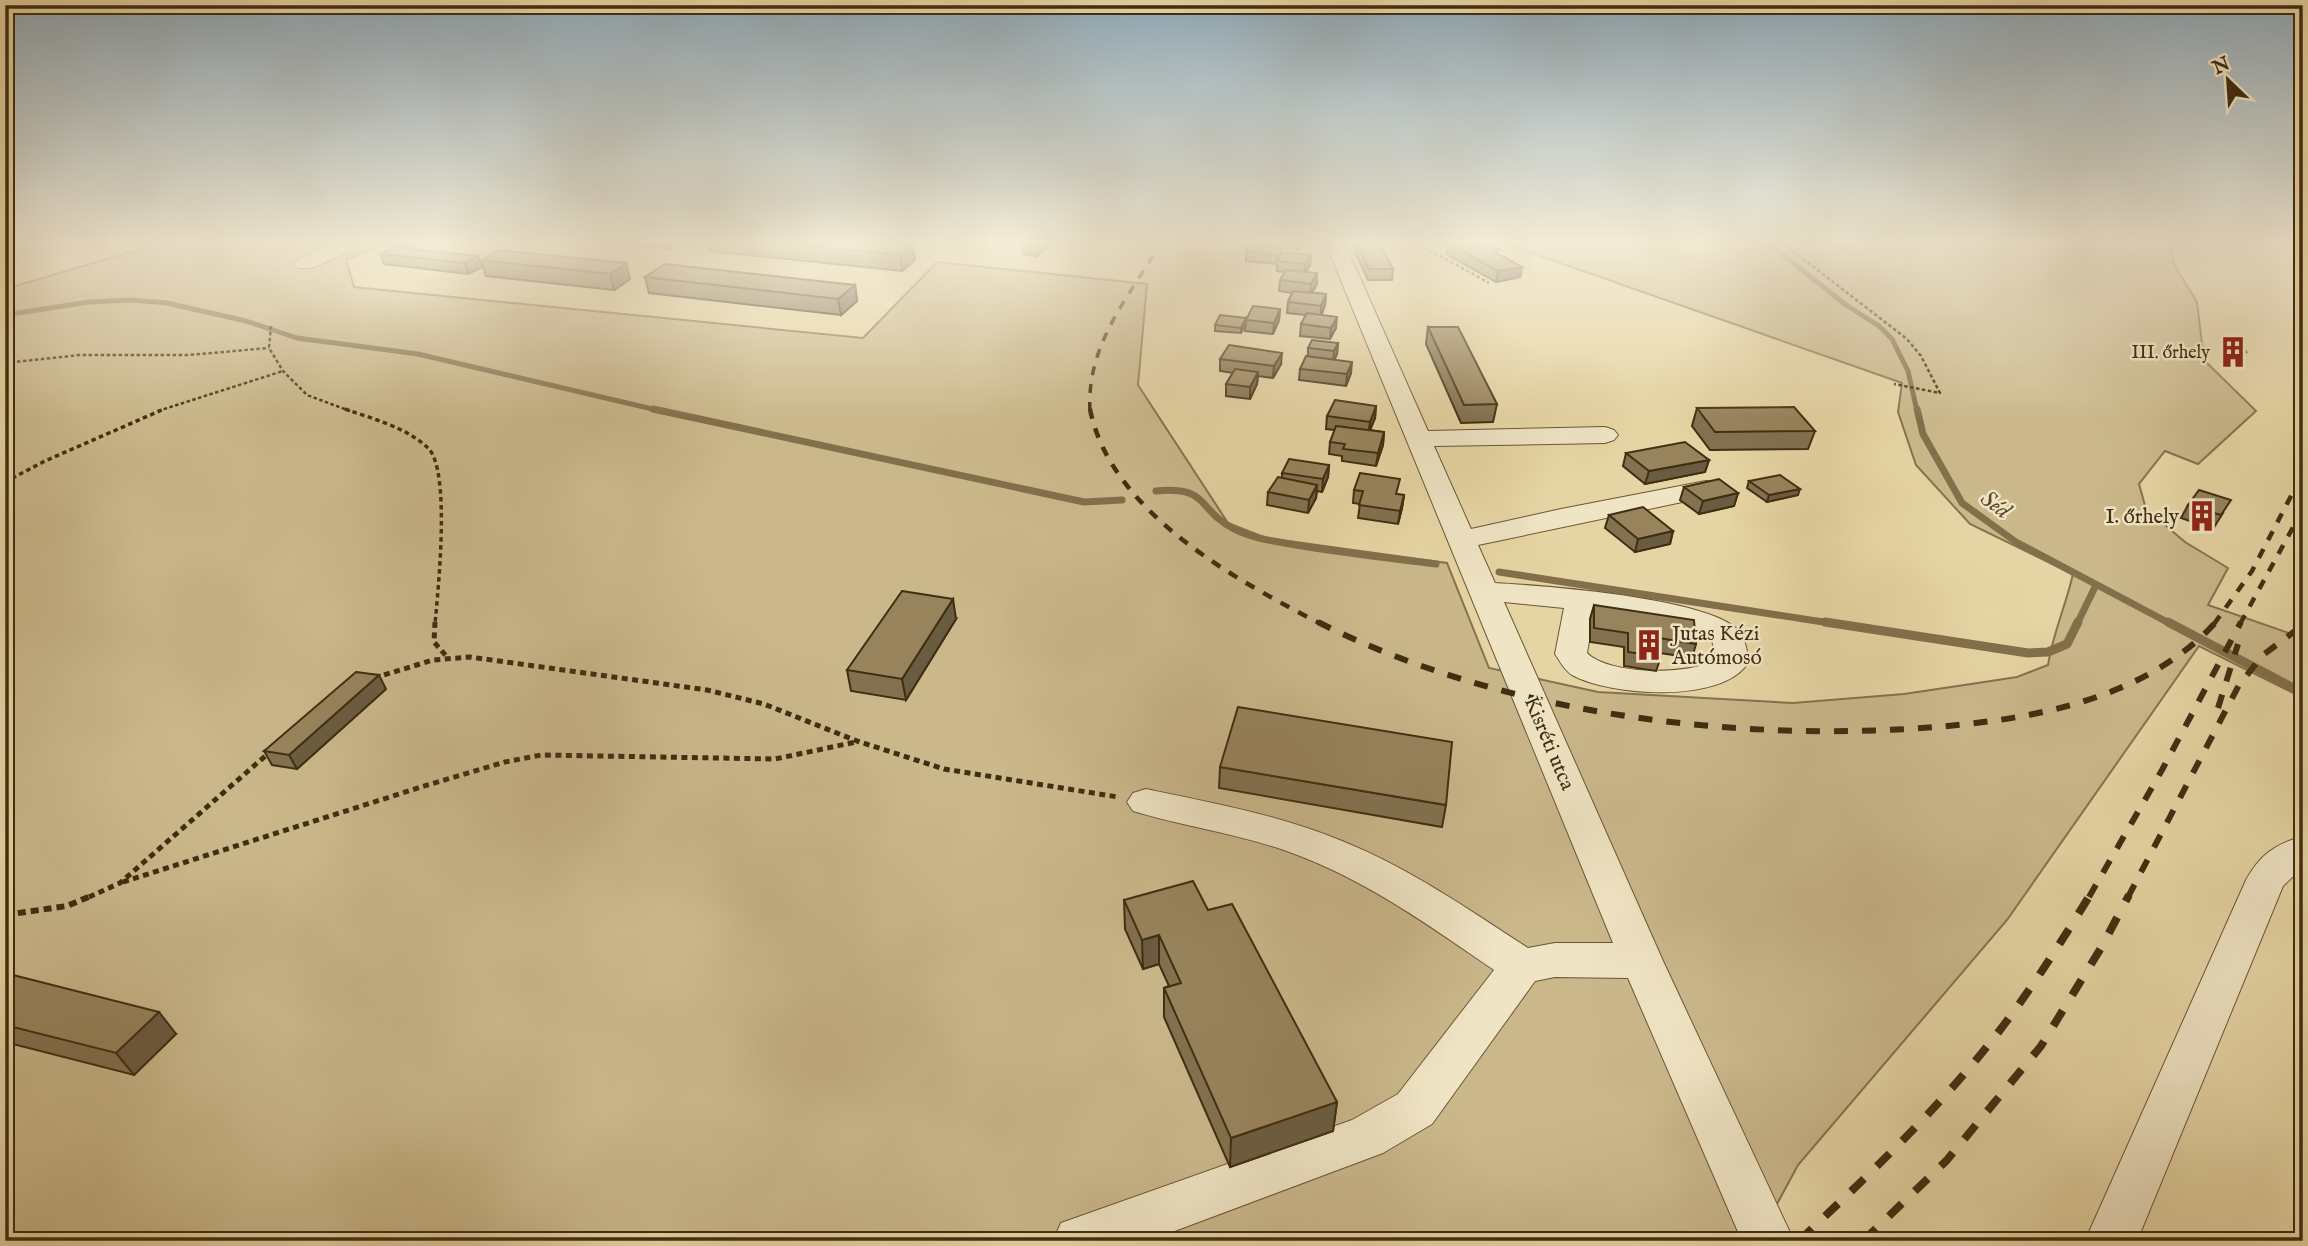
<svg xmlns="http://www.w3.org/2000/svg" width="2308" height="1246" font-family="'IM FELL English',serif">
<rect width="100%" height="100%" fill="#e6d5a4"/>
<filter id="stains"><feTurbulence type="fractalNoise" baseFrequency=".00286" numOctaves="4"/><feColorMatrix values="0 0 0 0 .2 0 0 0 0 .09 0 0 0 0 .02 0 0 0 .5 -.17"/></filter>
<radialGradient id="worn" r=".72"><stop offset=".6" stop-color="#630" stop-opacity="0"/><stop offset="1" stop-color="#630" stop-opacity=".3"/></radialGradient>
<path fill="#cab88b" stroke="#86724e" stroke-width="2" d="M158 244H383L346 260 354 287 863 338 937 262 1147 284 1138 385 1228 523 1266 538 1447 563 1489 668 1598 692 1793 703 1904 694 1971 684 2017 677 2048 665C2053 633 2066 605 2073 574L1970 524 1916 465 1898 412 1902 383 1506 244H2169L2175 266 2197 302 2204 360 2256 411 2198 464 2165 451 2139 484 2146 509 2185 542 2228 568 2208 605 2303 638V698L2199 646 2007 920 1798 1165 1757 1241H5V289Z"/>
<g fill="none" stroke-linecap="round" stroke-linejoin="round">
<g stroke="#82704b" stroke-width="5">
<path d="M1769 244 1846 305 1879 326 1892 339 1908 371 1917 411"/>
<path d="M5 315 89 302 131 300 167 303 246 321 297 338 418 354 661 411"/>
</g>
<g stroke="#82704b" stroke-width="7">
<path d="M653 409 1084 502 1122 500"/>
<path d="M1917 409 1923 434 1962 503 2016 542 2171 624"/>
<path d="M1156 491C1210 486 1197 510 1234 529 1253 539 1275 541 1296 545 1343 553 1389 558 1436 564"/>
<path d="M1499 572 1836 624"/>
<path d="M2077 624 2096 585"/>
</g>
<g stroke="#82704b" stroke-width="9">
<path d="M1825 622 2028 653 2048 652 2067 644 2078 622"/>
<path d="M2168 622 2303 693"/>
</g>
<defs>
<g id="minor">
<path d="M333 244H358L356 248 312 268H298L295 264 298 260Z"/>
<path d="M1326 244H1345L1428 431 1605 427 1614 430 1618 435 1614 440 1605 443 1434 446 1471 529 1561 509 1706 481 1716 483 1720 489 1716 495 1706 497 1478 545 1495 583C1548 586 1691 597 1732 625 1744 633 1748 649 1748 663 1722 704 1610 696 1572 675 1564 670 1560 661 1555 654L1564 608 1504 602 1663 961 1794 1241H1742L1628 978 1555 977 1535 981 1432 1124 1383 1153 1148 1241H1053L1061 1223 1352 1120 1398 1094 1494 970C1430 926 1366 880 1292 853 1241 834 1186 827 1133 811L1127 802 1133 793 1146 789C1212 803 1280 815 1342 841 1409 868 1468 909 1528 948L1555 943H1613ZM1594 611C1634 616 1677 620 1712 640L1716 659C1692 676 1608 675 1587 653Z"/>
<path d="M2297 838H2303V867L2283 886 2137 1241H2085L2246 880C2259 857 2272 846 2297 838Z"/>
</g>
</defs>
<use href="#minor" stroke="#6a5736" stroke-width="2"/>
<g stroke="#412d11" stroke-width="2.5" stroke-dasharray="3.5 2.5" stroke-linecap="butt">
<path d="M1419 244 1489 283"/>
<path d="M1784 244 1907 339 1921 356 1940 393 1894 384"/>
<path d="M271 326 269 348 283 371 307 395 350 411"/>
<path d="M5 363 80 355H188L269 348"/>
<path d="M158 411 283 371"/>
</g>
<g stroke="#412d11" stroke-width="3.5" stroke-dasharray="4.5 3.5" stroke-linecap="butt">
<path d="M345 409C373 419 406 427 428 448 451 470 438 590 435 624"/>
<path d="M5 482 45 461 164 409"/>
</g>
<g stroke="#412d11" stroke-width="5" stroke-dasharray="6 4.5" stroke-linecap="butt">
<path d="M435 622 434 642 447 657"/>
<path d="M374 678 433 660 470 657 707 690 764 704 857 741 944 769 1118 797"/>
<path d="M123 882 421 787 505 762 541 755 775 759 856 742"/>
<path d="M89 897 120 883 271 751"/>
</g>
<path stroke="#412d11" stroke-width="6" stroke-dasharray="8 5" stroke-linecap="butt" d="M5 915 67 906 93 895"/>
<use href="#minor" fill="#efe4c4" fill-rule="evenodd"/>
<path stroke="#412d11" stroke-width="3.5" stroke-dasharray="9 9" stroke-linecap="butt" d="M1090 411C1086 346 1128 297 1161 244"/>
<g stroke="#412d11" stroke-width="4.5" stroke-dasharray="10 10" stroke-linecap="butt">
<path d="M1090 409C1110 512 1236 580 1321 624"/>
<path d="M2214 624 2252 571 2303 473"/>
<path d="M2240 624 2303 509"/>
</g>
<g stroke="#412d11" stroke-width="6" stroke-dasharray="14 14" stroke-linecap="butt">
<path d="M1318 622C1500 714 1734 743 1936 727 2034 719 2146 699 2216 622"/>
<path d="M2218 708 2238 644"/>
<path d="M2089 897 2162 770 2241 622"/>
<path d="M2128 897 2239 685 2263 655 2303 625"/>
</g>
<g stroke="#412d11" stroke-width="8" stroke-dasharray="18 18" stroke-linecap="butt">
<path d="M1799 1241C1862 1181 1926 1121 1981 1054 2022 1004 2057 949 2090 895"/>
<path d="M1863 1241 1947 1160 2041 1046 2101 948 2129 895"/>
</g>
</g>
<g fill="#827250" stroke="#412d11" stroke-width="2">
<path d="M388 244H418L409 248Z"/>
<path d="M620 244H678L670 249Z"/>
<path d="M707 244H913L915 260 902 271 709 251Z"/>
<path d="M1022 244H1049L1037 256 1023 254Z"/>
<path d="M1234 244H1253V245L1281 255H1311L1310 265 1306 272 1317 284 1312 293 1326 294 1325 305 1321 315 1336 328 1330 339 1300 336 1301 324 1306 315 1287 313 1288 302 1292 293 1279 291 1280 280 1285 272 1277 271V264L1246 261V251L1250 246Z"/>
<path d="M1270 244H1304L1300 250 1270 247Z"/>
<path d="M1356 244H1380L1393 269 1392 280H1368L1355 252Z"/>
<path d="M1448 244H1485L1499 255 1522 267 1520 277 1496 282 1446 254Z"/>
<path d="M394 247 482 267 468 274 384 264 380 254Z"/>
<path d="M481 260 626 263 630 279 614 290 486 276Z"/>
<path d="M645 277 855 285 857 301 841 315 649 293Z"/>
<path d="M1280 309 1279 320 1273 334 1245 331 1246 323 1241 333 1215 331V325Z"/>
<path d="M1428 327 1497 404 1493 422 1461 423 1426 344Z"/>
<path d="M2226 341 2246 352 2242 357 2226 355 2223 347Z"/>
<path d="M1338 343 1337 354 1334 360 1351 373 1346 386 1299 380 1300 369 1308 356V348Z"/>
<path d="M1220 359 1281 364 1273 378 1258 376 1257 384 1250 399 1226 396V384L1233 373 1220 371Z"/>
<path d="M1376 406 1375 418 1370 430 1384 432 1383 445 1376 466 1342 461V456L1329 454 1330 442 1335 430 1326 429 1327 416Z"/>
<path d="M1697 408 1815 431 1808 449 1710 450 1692 426Z"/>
<path d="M1626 453 1709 460 1705 472 1645 484 1623 466Z"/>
<path d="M1329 465 1328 477 1322 492 1317 491 1316 498 1308 513 1267 505 1268 492 1282 478V473Z"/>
<path d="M1749 481 1798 495 1767 502 1747 488Z"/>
<path d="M1684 487 1738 493 1734 506 1699 514 1680 500Z"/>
<path d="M1354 490 1404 495 1402 508 1398 524 1358 518 1360 504 1353 503Z"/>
<path d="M2188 505 2223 513 2213 529 2181 518Z"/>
<path d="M1609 515 1673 531 1670 544 1635 552 1605 528Z"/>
<path d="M1594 605 1696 644 1692 658 1660 653 1661 657 1656 671 1624 666V647L1590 642V619Z"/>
<path d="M956 619 906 700 851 691 847 670Z"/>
<path d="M386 689 297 769 272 765 264 751Z"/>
<path d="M1220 767 1446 805 1442 827 1219 788Z"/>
<path d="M1124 900 1208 910 1337 1102 1333 1131 1230 1167 1164 1017V988L1169 986 1159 964 1143 969 1125 929Z"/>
<path d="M5 973 176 1034 134 1075 5 1042Z"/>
</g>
<g fill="#6a5c41" stroke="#412d11" stroke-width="2">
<path d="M408 244H418L409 248Z"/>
<path d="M669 244H678L670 249Z"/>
<path d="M913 244 915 260 902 271 901 255Z"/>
<path d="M1038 244H1049L1037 256V246Z"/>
<path d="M1281 249 1280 259 1277 261 1276 265 1277 255Z"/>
<path d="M1311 255 1310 265 1304 274 1305 264Z"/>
<path d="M478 256 482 267 468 274 465 263Z"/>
<path d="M626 263 630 279 614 290 610 274Z"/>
<path d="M1522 267 1520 277 1496 282 1498 271Z"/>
<path d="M1317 273V284L1310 295 1311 284Z"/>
<path d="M855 285 857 301 841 315 838 299Z"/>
<path d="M1326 294 1325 305 1321 317V306Z"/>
<path d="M1280 309 1279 320 1273 334 1274 323Z"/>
<path d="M1337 317 1336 328 1330 339 1331 328Z"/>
<path d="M1246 318V323L1241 333V328Z"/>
<path d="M1338 343 1337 354 1333 363 1334 351Z"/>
<path d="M1282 353 1281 364 1273 378 1274 366Z"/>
<path d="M1352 362 1351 373 1346 386 1347 374Z"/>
<path d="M1258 372 1257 384 1250 399V387Z"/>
<path d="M1376 406 1375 418 1368 435 1370 422Z"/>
<path d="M1384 432 1383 445 1376 466 1378 453Z"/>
<path d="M1709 460 1705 472 1645 484 1649 471Z"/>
<path d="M1329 465 1328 477 1322 492 1323 479Z"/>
<path d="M1317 485 1316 498 1308 513 1309 500Z"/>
<path d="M1800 489 1798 495 1767 502 1769 495Z"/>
<path d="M1738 493 1734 506 1699 514 1703 501Z"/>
<path d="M1404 495 1402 508 1398 524 1400 511Z"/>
<path d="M1673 531 1670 544 1635 552 1638 539Z"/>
<path d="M953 599 956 619 906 700 902 679Z"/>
<path d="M379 675 386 689 297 769 289 755Z"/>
<path d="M1159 935V964L1143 969 1142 940Z"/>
<path d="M159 1012 176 1034 134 1075 116 1053Z"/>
<path d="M1337 1102 1333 1131 1230 1167 1231 1138Z"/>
</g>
<g fill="#97845d" stroke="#412d11" stroke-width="2">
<path d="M787 244H913L901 255Z"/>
<path d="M1357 244H1380L1393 269H1369Z"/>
<path d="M1449 244H1485L1500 250 1493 251 1522 267 1498 271Z"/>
<path d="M1251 245 1281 249 1277 255 1246 251Z"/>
<path d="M394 247 478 256 465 263 380 254Z"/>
<path d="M499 250 626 263 610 274 481 260Z"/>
<path d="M1283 252 1311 255 1305 264 1277 261Z"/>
<path d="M665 264 855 285 838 299 645 277Z"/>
<path d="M1286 270 1317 273 1311 284 1280 280Z"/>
<path d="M1293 291 1326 294 1321 306 1288 302Z"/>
<path d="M1253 306 1280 309 1274 323 1246 320Z"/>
<path d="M1307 313 1337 317 1331 328 1301 324Z"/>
<path d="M1220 315 1246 318 1241 328 1215 325Z"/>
<path d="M1428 327H1458L1497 404 1464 405Z"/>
<path d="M1312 340 1338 343 1334 351 1308 348Z"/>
<path d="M2226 341 2242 344 2246 352 2230 349Z"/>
<path d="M1229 345 1282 353 1274 366 1220 359Z"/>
<path d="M1306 356 1352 362 1347 374 1300 369Z"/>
<path d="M1235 369 1258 372 1250 387 1226 384Z"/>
<path d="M1335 400 1376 406 1370 422 1327 416Z"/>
<path d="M1794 407 1815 431 1715 432 1697 408Z"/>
<path d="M1336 426 1384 432 1378 453 1343 449 1345 444 1330 442Z"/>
<path d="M1685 442 1709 460 1649 471 1626 453Z"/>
<path d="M1289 459 1329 465 1323 479 1282 473Z"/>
<path d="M1360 473 1400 479 1396 494 1404 495 1400 511 1359 505 1363 491 1354 490Z"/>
<path d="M1780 475 1800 489 1769 495 1749 481Z"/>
<path d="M1278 477 1317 485 1309 500 1268 492Z"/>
<path d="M1719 479 1738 493 1703 501 1684 487Z"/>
<path d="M2199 490 2231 500 2221 515 2188 505Z"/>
<path d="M1643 507 1673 531 1638 539 1609 515Z"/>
<path d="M902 591 953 599 902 679 847 670Z"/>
<path d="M1594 605 1694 620 1696 644 1659 638 1661 657 1628 652V633L1594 628Z"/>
<path d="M356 672 379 675 289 755 264 751Z"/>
<path d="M1238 707 1452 742 1446 805 1220 767Z"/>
<path d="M1193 881 1208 910 1232 904 1337 1102 1231 1138 1164 988 1181 983 1159 935 1142 940 1124 900Z"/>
<path d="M5 973 159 1012 116 1053 5 1025Z"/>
</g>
<linearGradient id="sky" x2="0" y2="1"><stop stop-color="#91aab9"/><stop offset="0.58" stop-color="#f4ecd6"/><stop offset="1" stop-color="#f4ecd6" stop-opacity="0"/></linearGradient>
<rect width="2308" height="419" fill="url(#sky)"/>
<defs>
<symbol id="building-bare" viewBox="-9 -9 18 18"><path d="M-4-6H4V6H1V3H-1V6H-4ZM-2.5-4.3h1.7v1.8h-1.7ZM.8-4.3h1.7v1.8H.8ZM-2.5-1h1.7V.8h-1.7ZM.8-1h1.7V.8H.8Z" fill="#8f2418" stroke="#efe4c4" stroke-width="2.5" paint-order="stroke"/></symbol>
</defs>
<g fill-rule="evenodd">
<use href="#building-bare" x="2211" y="330" width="44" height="44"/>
<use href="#building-bare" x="2180" y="494" width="44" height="44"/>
<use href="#building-bare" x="1627" y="623" width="44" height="44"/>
</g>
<g text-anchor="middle" stroke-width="5" stroke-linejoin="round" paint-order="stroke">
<g font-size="18" fill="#412d11" stroke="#efe4c4" text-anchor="end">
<text x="2210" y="358">III. őrhely</text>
</g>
<g font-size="21" fill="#412d11" stroke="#efe4c4" text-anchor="end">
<text x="2179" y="523">I. őrhely</text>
<text x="1672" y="640" text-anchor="start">Jutas Kézi<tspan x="1672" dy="24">Autómosó</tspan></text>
</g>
<g font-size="21" fill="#412d11" stroke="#efe4c4">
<text transform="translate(1550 743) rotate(67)" y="7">Kisréti utca</text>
</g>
<g font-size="23" font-style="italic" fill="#5c4929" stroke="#efe4c4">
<text transform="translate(1996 504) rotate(36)" y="8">Séd</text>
</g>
</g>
<rect width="2308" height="1246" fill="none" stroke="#e6d5a4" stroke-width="28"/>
<rect x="7" y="7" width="2294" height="1232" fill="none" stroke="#412d11" stroke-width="3.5"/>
<rect x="14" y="14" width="2280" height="1218" fill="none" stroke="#412d11" stroke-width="2"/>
<g transform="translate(2228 80) rotate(335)" stroke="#efe4c4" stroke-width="5" paint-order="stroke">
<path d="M0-5L12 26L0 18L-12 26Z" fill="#412d11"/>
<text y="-10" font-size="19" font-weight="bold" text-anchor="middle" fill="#412d11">N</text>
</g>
<rect width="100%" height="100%" filter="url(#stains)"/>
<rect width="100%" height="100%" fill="url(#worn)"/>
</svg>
